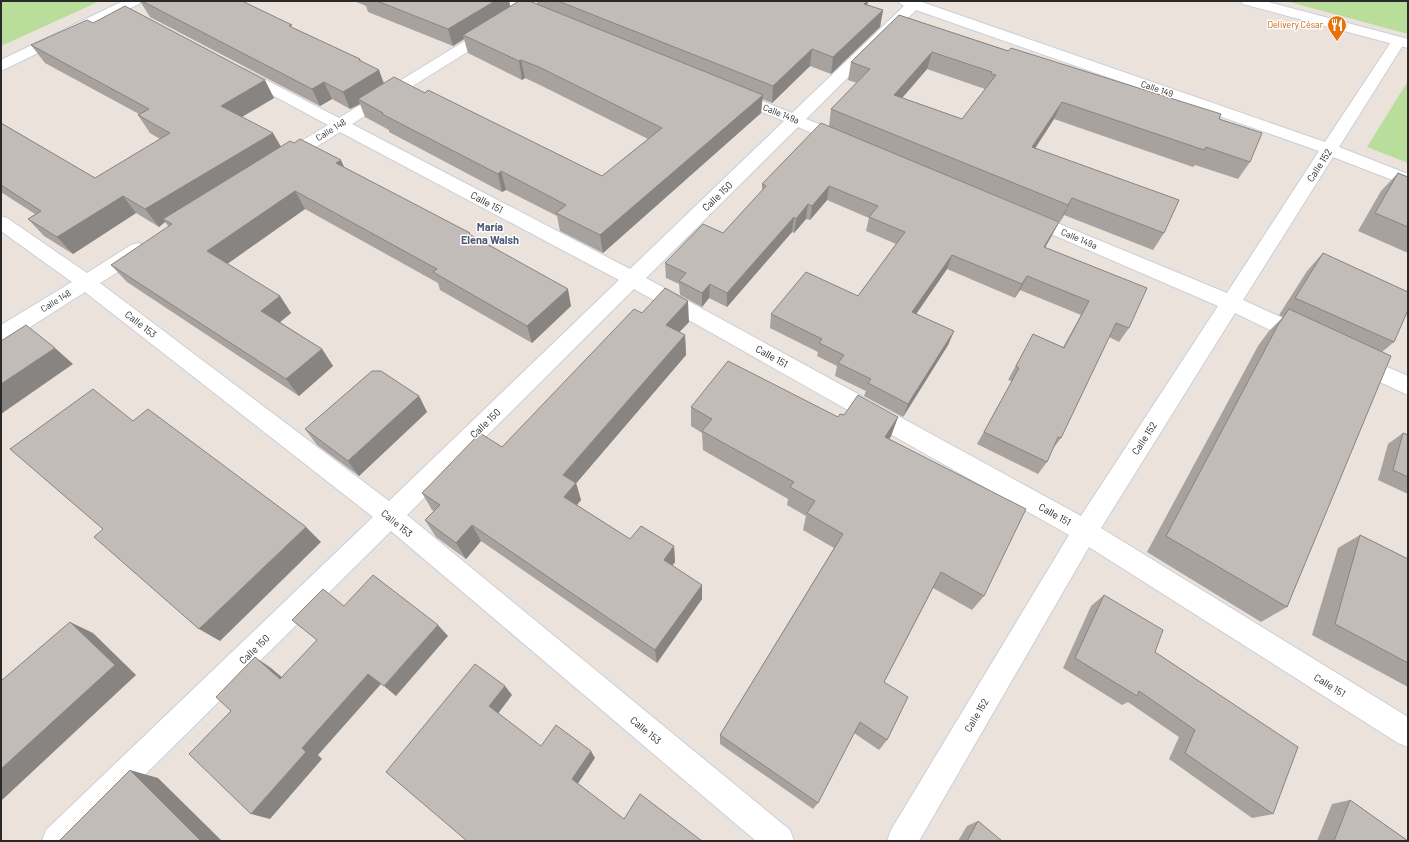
<svg xmlns="http://www.w3.org/2000/svg" width="1409" height="842" font-family="Barlow,sans-serif">
<rect width="100%" height="100%" fill="#eae2db"/>
<g fill="#b9dd9b">
<path d="M1 1H100L1 46Z"/>
<path d="M1286 1H1408V34Z"/>
<path d="M1408 81V163L1367 147Z"/>
</g>
<g fill="none" stroke-linecap="round" stroke-linejoin="round">
<defs>
<g id="street">
<path d="M123 1H141L139 4 1 71V60Z"/>
<path d="M496 1H515L546 13 548 16 546 19H536L498 4Z"/>
<path d="M897 1H919L1325 142 1393 39H1403L1405 42 1339 147 1408 174V186L1333 157 1243 300 1309 330 1312 336 1309 342 1302 344 1295 342 1235 313 1101 528 1408 717V747L1398 743 1089 547 919 841H887L891 830 1069 535 634 289 407 515 790 830 794 841H756L391 531 78 841H42L46 830 373 517 85 292 8 341 1 343V325L72 282 1 231V216L7 218 87 273 131 245 138 243 145 245 147 250 145 255 100 283 389 501 619 280 340 132 290 163 284 164 278 163 276 159 278 155 328 125 235 75 232 72 235 69H245L339 118 486 28H496L498 31 496 34 352 124 630 269 784 121 728 98 726 95 728 92H740L792 113 904 6ZM916 10 1319 151 1227 293 1033 213 1027 211 1021 213 1018 217 1021 221 1218 306 1081 516 646 278 798 127 837 144 843 145 849 144 851 140 849 136 806 119Z"/>
<path d="M1357 354 1408 376V395L1350 368 1347 362 1350 356Z"/>
</g>
<path id="secondary" d="M1241 1H1264L1408 39V48L1243 4Z"/>
</defs>
<use href="#street" stroke="#cacfd9" stroke-width="2"/>
<use href="#secondary" stroke="#cacfd9" stroke-width="2"/>
<use href="#street" fill="#fff" fill-rule="evenodd"/>
<use href="#secondary" fill="#fff" fill-rule="evenodd"/>
</g>
<g fill="#a7a29e" fill-rule="evenodd">
<path d="M140 1H242L293 29 360 59 362 62 379 70 384 83 425 93 602 176 648 139 542 86 525 78 522 80 468 53 464 39 453 46 368 12 366 6 354 1H509L510 6 537 4V1H868L867 5 883 10 880 27 831 74 810 66 772 103 762 99 761 113 603 253 560 231 557 216 506 190 502 192 389 132V130L365 117 360 104 350 109 332 99 320 106 150 17Z"/>
<path d="M899 15 1219 119 1250 162 1238 179 1195 165 1193 167 1054 119 1035 148 1164 233 1153 250 1064 215 1060 222 965 183 1059 222 1045 248 1129 328 1119 342 1109 337 1061 438 1052 450 1047 462 1038 474 977 444 1012 381 1008 380 1033 334 1063 347 1081 315 1020 290 1015 298 947 269 916 314 954 331 948 345 903 417 864 396 866 391 835 376 837 366 817 356 818 352 770 328 771 314 858 296 896 244 866 231 869 218 827 200 810 220 806 219 794 233 792 232 727 307 709 298 702 307 680 295 679 284 666 278 665 263 723 233 762 191V184L829 126 831 109 857 83 848 80 851 62ZM927 69 985 89 962 119 902 98Z"/>
<path d="M93 23 274 98 242 117 281 147 344 168 471 236 571 306 532 343 440 290 438 283 305 209 227 264 280 296 291 313 280 322 322 349 333 366 299 396 127 282 111 265 169 227 165 222 159 227 136 213 73 254 44 236 28 219 35 214 1 192V123L95 178 160 139 150 133 138 115 139 114 45 63 31 45Z"/>
<path d="M1398 173 1408 177V253L1358 231 1381 191Z"/>
<path d="M1323 253 1394 342 1382 352 1287 607 1261 622 1147 552 1258 346 1269 331 1283 317 1279 315 1307 271Z"/>
<path d="M642 313 689 322 679 332 685 335 686 355 576 483 581 500 577 505 630 539 674 546 675 562 672 566 702 599 657 663 481 541 466 559 436 537 425 520 434 511 432 510 422 493 502 447Z"/>
<path d="M419 396 427 412 359 476 317 445 305 429Z"/>
<path d="M691 407 838 417 844 415 898 417 891 436 889 439 984 596 972 610 933 588 884 682 887 740 879 750 854 733 818 803 813 809 720 744V735L834 548 803 530 806 516 787 505 788 499 703 450 702 433 691 426Z"/>
<path d="M1403 433 1408 435V494L1378 480 1388 444Z"/>
<path d="M1360 535 1408 559V687L1312 635 1338 548Z"/>
<path d="M1104 595 1155 652 1273 814 1252 818 1169 759 1179 737 1128 702 1122 705 1063 668 1091 606Z"/>
<path d="M1350 800 1408 841H1317L1332 804Z"/>
<path d="M978 821 1002 841H958L967 826Z"/>
</g>
<g fill="#888481">
<path d="M495 1H509L511 10 463 35 464 39 453 46 448 29Z"/>
<path d="M868 1 865 17 864 4Z"/>
<path d="M883 10 880 27 831 74 833 57Z"/>
<path d="M812 49 810 66 772 103 773 86Z"/>
<path d="M932 52 927 69 890 112 894 95Z"/>
<path d="M521 60 525 78 522 80 519 61Z"/>
<path d="M379 70 385 88 358 99 360 104 350 109 343 92Z"/>
<path d="M265 80 274 98 231 123 221 106Z"/>
<path d="M324 82 332 99 320 106 312 89Z"/>
<path d="M763 95 761 113 603 253 600 235Z"/>
<path d="M1062 102 1054 119 1025 164 1032 147Z"/>
<path d="M273 133 283 150 163 219 165 222 159 227 145 209Z"/>
<path d="M341 160 349 178 336 163Z"/>
<path d="M501 171 506 190 502 192 498 174Z"/>
<path d="M829 186 827 200 810 220 812 206Z"/>
<path d="M295 191 305 209 220 269 207 251Z"/>
<path d="M123 196 136 213 73 254 57 237Z"/>
<path d="M1072 198 1064 215 1060 222 1068 205Z"/>
<path d="M808 204 806 219 794 233 796 219Z"/>
<path d="M794 217 792 232 727 307V293Z"/>
<path d="M1059 222 1051 237 1037 261 1044 247Z"/>
<path d="M952 255 947 269 908 326 912 312Z"/>
<path d="M1027 276 1020 290 1015 298 1022 284Z"/>
<path d="M710 284 709 298 702 307V293Z"/>
<path d="M568 289 571 306 532 343 527 326Z"/>
<path d="M280 296 291 313 273 328 261 311Z"/>
<path d="M688 301 689 322 667 345 666 325Z"/>
<path d="M954 331 948 345 903 417 908 404Z"/>
<path d="M685 335 686 355 573 487 576 483 581 500 569 514 564 497 563 475Z"/>
<path d="M55 348 73 364 1 414V384Z"/>
<path d="M322 349 333 366 299 396 286 379Z"/>
<path d="M419 396 427 412 359 476 348 461Z"/>
<path d="M898 417 891 436 879 455 885 437Z"/>
<path d="M472 525 481 541 466 559 456 543Z"/>
<path d="M306 527 321 542 220 641 199 629Z"/>
<path d="M674 546 675 562 665 575 664 560Z"/>
<path d="M702 585V599L657 663 655 650Z"/>
<path d="M70 622 93 633 136 675 1 801V769Z"/>
<path d="M438 625 448 636 396 696 384 686Z"/>
<path d="M255 657 271 668 296 689 280 679Z"/>
<path d="M368 674 381 684 318 755 322 759 270 819 251 814 302 748Z"/>
<path d="M505 686 512 695 497 715 489 706Z"/>
<path d="M591 751 595 758 577 785 572 779Z"/>
<path d="M130 770 158 778 222 841H201Z"/>
</g>
<g fill="#c2bcb8" stroke="#888481" fill-rule="evenodd">
<path d="M142 1H242L292 25 289 26 360 59 359 60 379 70 343 92 324 82 312 89Z"/>
<path d="M377 1H495L448 29Z"/>
<path d="M519 1H529L763 95 600 235 556 213 566 205 501 171 498 174 382 114 383 113 358 99 394 77 425 93 428 90 602 176 662 128 539 67 521 60 519 61 463 35Z"/>
<path d="M558 1H868L864 4 883 10 833 57 812 49 773 86Z"/>
<path d="M125 6 265 80 221 106 273 133 145 209 123 196 57 237 28 219 41 211 1 185V123L95 178 170 133 138 115 149 109 31 45 87 20 93 23Z"/>
<path d="M899 15 1008 51 1011 48 1221 114 1219 119 1262 133 1250 162 1206 147 1204 150 1062 102 1032 147 1179 200 1164 233 1072 198 1068 205 831 109 870 69 851 62ZM932 52 992 72 991 74 996 75 962 119 894 95Z"/>
<path d="M821 123 1059 222 1044 247 1147 288 1129 328 1116 323 1061 438 1058 437 1047 462 984 432 1019 368 1016 366 1033 334 1064 348 1089 301 1027 276 1022 284 952 255 912 312 954 331 908 404 868 383 871 379 838 363 844 355 819 343 822 339 771 314 806 272 858 296 905 232 869 217 878 206 829 186 812 206 808 204 796 219 794 217 727 293 710 284 702 293 679 281 686 273 665 263 703 224 723 233 766 186 762 184Z"/>
<path d="M300 139 341 160 336 163 470 233 469 234 568 289 527 326 433 272 437 269 295 191 207 251 280 296 261 311 322 349 286 379 111 265 172 224 163 219 290 141 294 143Z"/>
<path d="M1398 173 1408 177V227L1375 213Z"/>
<path d="M1323 253 1408 292V310L1394 342 1295 298Z"/>
<path d="M665 288 688 301 666 325 685 335 563 475 576 483 564 497 630 539 641 526 674 546 664 560 702 585 655 650 472 525 456 543 425 520 440 505 422 493 480 433 502 447 634 309 642 313Z"/>
<path d="M1289 309 1391 356 1287 607 1166 536 1278 325Z"/>
<path d="M26 325 55 348 1 384V341Z"/>
<path d="M728 361 838 417 840 414 844 415 858 395 898 417 885 437 1026 509 984 596 941 572 884 682 908 697 887 740 860 722 818 803 720 735 843 534 807 513 815 501 790 487 794 482 702 431 712 419 691 407Z"/>
<path d="M372 371H381L419 396 348 461 305 429Z"/>
<path d="M93 389 133 421 148 409 306 527 199 629 94 537 103 529 10 449Z"/>
<path d="M1403 433 1408 435V477L1393 470Z"/>
<path d="M1360 535 1408 559V663L1335 624Z"/>
<path d="M373 575 438 625 384 686 368 674 302 748 306 752 251 814 189 754 231 711 216 697 255 657 280 679 317 640 292 620 323 589 344 606Z"/>
<path d="M1104 595 1163 630 1155 652 1298 747 1273 814 1185 753 1195 730 1139 691 1137 696 1075 658Z"/>
<path d="M70 622 115 665 1 769V681Z"/>
<path d="M475 664 505 686 489 706 541 746 556 725 591 751 572 779 624 819 640 794 702 841H467L386 772Z"/>
<path d="M130 770 201 841H59Z"/>
<path d="M1350 800 1408 841H1334Z"/>
<path d="M978 821 1002 841H967Z"/>
</g>
<defs>
<symbol id="restaurant-pin" viewBox="-11 -11 22 30"><path d="M0 17L-7.5 6A9.5 9.5 0 1 1 7.5 6Z" fill="#e8710a" stroke="#fff"/><path d="M-5-6h1v4h1v-4h1v4h1v-4h1v5L-1.5 .5V6h-2V.5L-5-1ZM5-6V6H3V1.5H1.5Q1.5-4 5-6Z" fill="#fff"/></symbol>
</defs>
<g fill-rule="evenodd">
<use href="#restaurant-pin" x="1326" y="14" width="22" height="30"/>
</g>
<g text-anchor="middle" stroke-width="3" stroke-linejoin="round" paint-order="stroke">
<g font-size="9" fill="#c56008" stroke="#fff" text-anchor="end">
<text x="1323" y="28">Delivery César</text>
</g>
<g font-size="9" fill="#292929" stroke="#fff">
<text transform="translate(1157 89) rotate(19)" y="3">Calle 149</text>
<text transform="translate(781 114) rotate(22)" y="3">Calle 149a</text>
<text transform="translate(331 130) rotate(-32)" y="3">Calle 148</text>
<text transform="translate(1079 239) rotate(23)" y="3">Calle 149a</text>
<text transform="translate(56 301) rotate(-32)" y="3">Calle 148</text>
</g>
<g font-size="10" fill="#292929" stroke="#fff">
<text transform="translate(1319 165) rotate(-57)" y="4">Calle 152</text>
<text transform="translate(717 196) rotate(-44)" y="4">Calle 150</text>
<text transform="translate(487 202) rotate(28)" y="4">Calle 151</text>
<text transform="translate(141 324) rotate(38)" y="4">Calle 153</text>
<text transform="translate(772 356) rotate(29)" y="4">Calle 151</text>
<text transform="translate(485 423) rotate(-44)" y="4">Calle 150</text>
<text transform="translate(1144 438) rotate(-57)" y="4">Calle 152</text>
<text transform="translate(1055 514) rotate(29)" y="4">Calle 151</text>
<text transform="translate(397 523) rotate(39)" y="4">Calle 153</text>
<text transform="translate(254 649) rotate(-44)" y="4">Calle 150</text>
<text transform="translate(1330 685) rotate(32)" y="4">Calle 151</text>
<text transform="translate(976 715) rotate(-59)" y="4">Calle 152</text>
<text transform="translate(646 730) rotate(40)" y="4">Calle 153</text>
</g>
<g font-size="11" font-weight="bold" fill="#4d5976" stroke="#fff">
<text x="490" y="231">María<tspan x="490" dy="13">Elena Walsh</tspan></text>
</g>
</g>
<rect width="1409" height="842" fill="none" stroke="#292929" stroke-width="4"/>
</svg>
